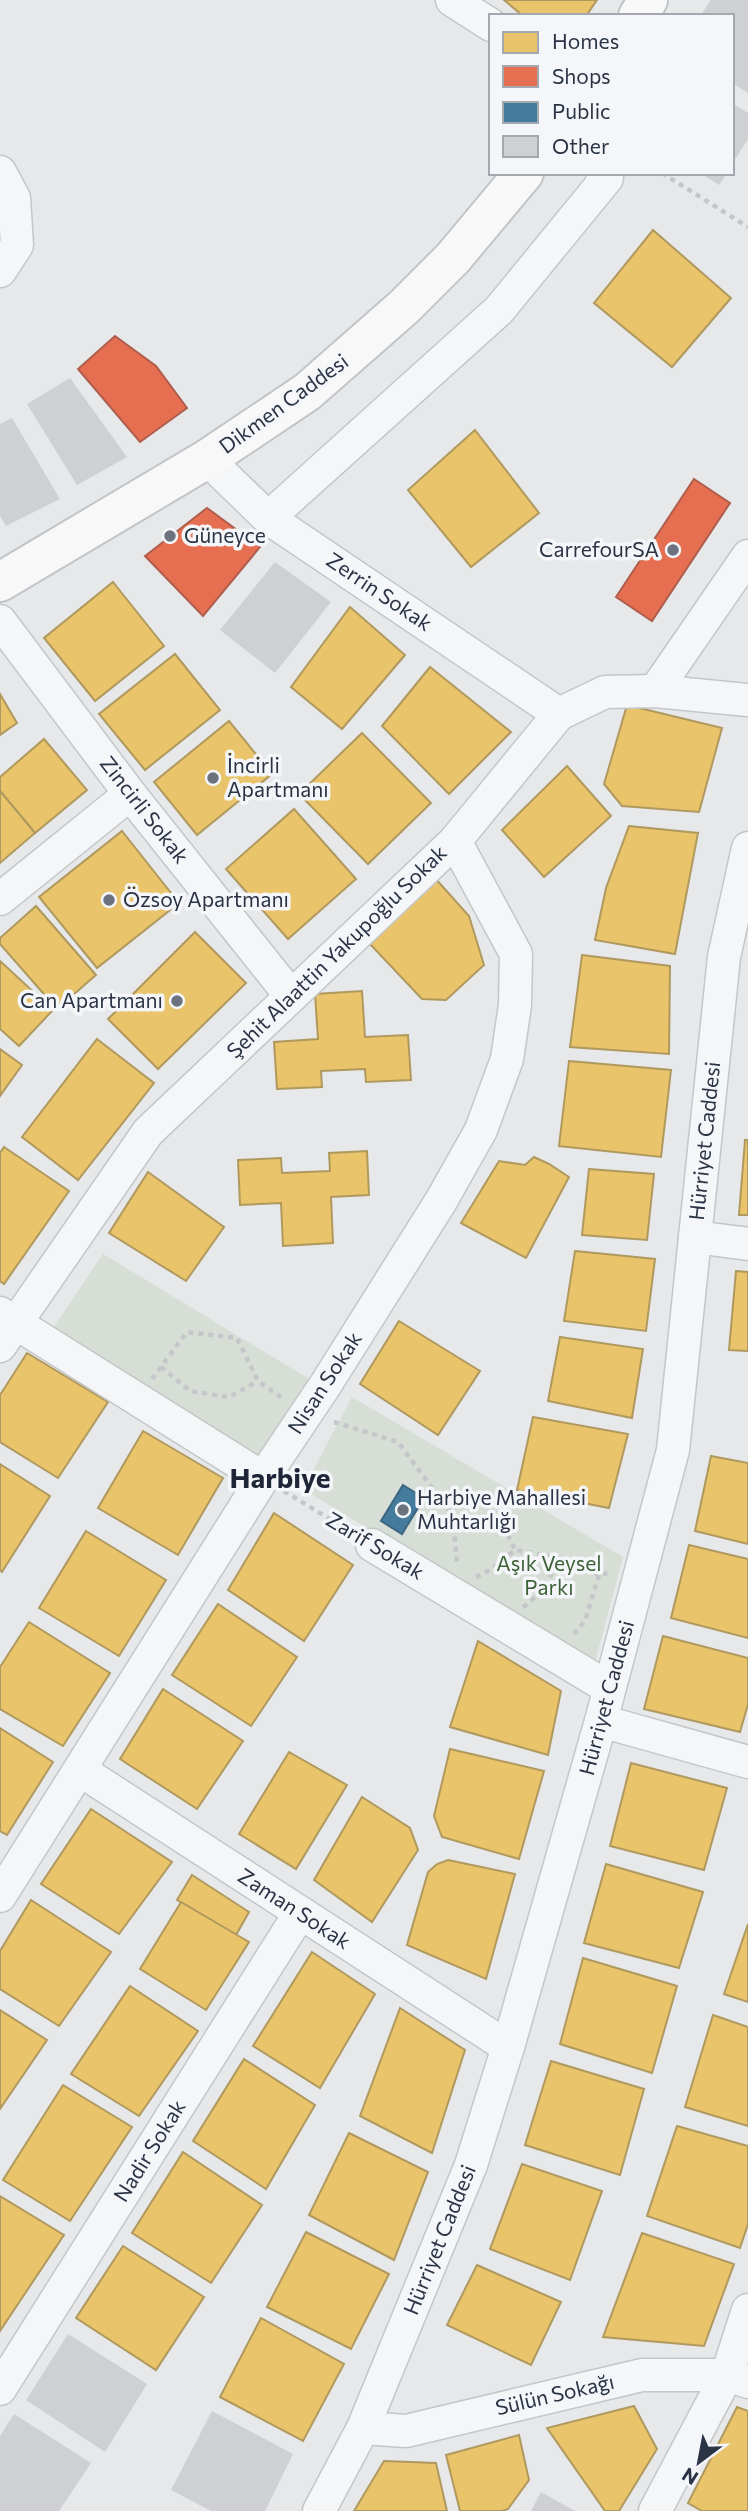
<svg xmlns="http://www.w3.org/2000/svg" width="748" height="2511" font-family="Commissioner,sans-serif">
<rect width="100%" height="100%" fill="#e6e8ea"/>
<g fill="#d6ded6">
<path d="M103 1254 311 1380 261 1459 47 1337Z"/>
<path d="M352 1397 623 1557 595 1662 582 1660 303 1489Z"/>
</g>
<g fill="#e9c46a" stroke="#b0995f" stroke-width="2">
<path d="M504 0H597L586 16H523Z"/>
<path d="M653 230 731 298 672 367 594 303Z"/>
<path d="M475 430 539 513 471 567 408 490Z"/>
<path d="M113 582 164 646 95 701 44 638Z"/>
<path d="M350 607 405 655 342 729 291 687Z"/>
<path d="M175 654 220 710 145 770 99 714Z"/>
<path d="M430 667 511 732 449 794 382 726Z"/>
<path d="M0 694 17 723 0 735Z"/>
<path d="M627 705 722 728 699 812 622 806 604 784Z"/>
<path d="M229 721 272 774 197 835 154 782Z"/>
<path d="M362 733 431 803 368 864 299 794Z"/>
<path d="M44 739 87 790 35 833 0 791V777Z"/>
<path d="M567 766 611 816 544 877 502 830Z"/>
<path d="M0 791 35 833 0 863Z"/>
<path d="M294 809 356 879 288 939 226 869Z"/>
<path d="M629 826 698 833 675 954 595 940 606 888Z"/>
<path d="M122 831 179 903 97 968 39 897Z"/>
<path d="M434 877 469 916 484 965 446 1000 422 999 369 943Z"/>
<path d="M36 906 96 975 57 1009 0 944V938Z"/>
<path d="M195 932 246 983 158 1069 108 1019Z"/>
<path d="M582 955 670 966 669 1054 570 1047Z"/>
<path d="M0 961 53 1010 19 1046 0 1029Z"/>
<path d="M362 991 365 1037 408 1035 411 1080 366 1082 365 1069 321 1071 322 1087 277 1089 274 1042 318 1039 315 994Z"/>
<path d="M97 1039 154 1083 78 1180 22 1137Z"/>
<path d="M0 1049 22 1065 0 1096Z"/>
<path d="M569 1061 671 1070 661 1157 559 1146Z"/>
<path d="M745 1140H748V1215H739Z"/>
<path d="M4 1147 69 1191 4 1284 0 1281V1153Z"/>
<path d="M367 1151 369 1195 331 1197 333 1243 283 1246 281 1203 240 1205 238 1160 281 1158 282 1173 330 1171 329 1153Z"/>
<path d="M534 1157 549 1164 569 1177 526 1258 461 1223 499 1161 525 1165Z"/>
<path d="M589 1169 654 1174 647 1240 582 1235Z"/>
<path d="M148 1172 224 1227 186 1281 109 1233Z"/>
<path d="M575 1251 655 1259 646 1331 564 1321Z"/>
<path d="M736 1271 748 1272V1351L729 1350Z"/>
<path d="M399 1321 480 1371 438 1435 360 1384Z"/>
<path d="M560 1337 643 1349 632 1418 548 1401Z"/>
<path d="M27 1353 108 1402 58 1478 0 1442V1395Z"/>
<path d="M533 1417 628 1434 609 1508 517 1490Z"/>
<path d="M143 1431 223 1478 178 1555 98 1508Z"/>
<path d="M711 1456 748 1463V1544L695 1531Z"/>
<path d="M0 1464 50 1496 2 1572 0 1570Z"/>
<path d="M274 1513 353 1565 304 1641 228 1590Z"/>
<path d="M86 1531 166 1580 119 1656 39 1608Z"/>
<path d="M689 1545 748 1559V1638L671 1618Z"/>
<path d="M218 1604 297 1657 251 1726 172 1675Z"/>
<path d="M29 1622 110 1673 63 1746 0 1709V1667Z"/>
<path d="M663 1636 748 1658V1704L740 1732 644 1709Z"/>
<path d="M478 1641 561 1691 548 1755 450 1727Z"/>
<path d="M163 1689 243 1741 197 1809 120 1759Z"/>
<path d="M0 1728 53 1762 7 1835 0 1831Z"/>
<path d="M450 1749 544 1771 519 1859 442 1837 434 1816Z"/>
<path d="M289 1752 347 1785 296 1869 239 1834Z"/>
<path d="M631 1763 727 1788 704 1870 610 1846Z"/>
<path d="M362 1797 410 1828 418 1850 372 1922 314 1880Z"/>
<path d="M91 1809 172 1862 119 1934 41 1884Z"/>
<path d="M448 1860 515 1874 486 1979 407 1945 428 1872 437 1864Z"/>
<path d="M606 1864 703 1892 679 1968 584 1943Z"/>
<path d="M192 1875 249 1912 236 1935 177 1900Z"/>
<path d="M31 1900 111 1952 59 2026 0 1989V1951Z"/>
<path d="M181 1902 249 1942 206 2010 140 1969Z"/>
<path d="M748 1924V2002L724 1994Z"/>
<path d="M312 1952 375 1994 320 2088 253 2046Z"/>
<path d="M583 1958 677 1986 652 2073 560 2044Z"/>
<path d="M130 1986 198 2031 139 2116 71 2074Z"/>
<path d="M400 2008 465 2050 432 2153 360 2116Z"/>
<path d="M0 2010 47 2040 0 2109Z"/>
<path d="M713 2015 748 2027V2126L685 2107Z"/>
<path d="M244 2059 315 2105 266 2189 193 2141Z"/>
<path d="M551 2061 644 2089 620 2175 525 2145Z"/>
<path d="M63 2085 132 2127 70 2221 3 2180Z"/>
<path d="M677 2126 748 2146V2224L740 2248 647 2216Z"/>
<path d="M349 2133 428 2172 394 2260 309 2215Z"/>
<path d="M183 2152 262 2205 211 2283 132 2233Z"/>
<path d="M522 2164 602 2191 570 2280 490 2249Z"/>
<path d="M0 2196 64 2235 0 2331Z"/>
<path d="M306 2232 389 2274 351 2349 267 2307Z"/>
<path d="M642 2233 734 2264 704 2346 603 2337Z"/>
<path d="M123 2246 204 2297 156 2370 76 2318Z"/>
<path d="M477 2265 561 2302 531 2365 447 2325Z"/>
<path d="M261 2318 344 2364 303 2441 220 2397Z"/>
<path d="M634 2406 657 2449 619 2511H605L547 2428Z"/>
<path d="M737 2407 748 2411V2511H702L688 2503Z"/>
<path d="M519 2435 529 2480 508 2509 502 2511H460L446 2455Z"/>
<path d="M384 2461 436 2463 447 2511H354Z"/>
</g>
<g fill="#e76f51" stroke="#af5d4d" stroke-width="2">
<path d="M115 336 156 366 187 408 140 442 78 369Z"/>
<path d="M694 479 730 503 652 621 616 597Z"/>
<path d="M207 508 260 547 203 616 145 556Z"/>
</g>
<path fill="#457b9d" stroke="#3d6683" stroke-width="2" d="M403 1485 424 1498 402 1534 381 1521Z"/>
<g fill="#ced0d3">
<path d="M711 0H748V93L732 83V16H700Z"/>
<path d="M732 103 748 113V139L732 164Z"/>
<path d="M700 173H727L719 185Z"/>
<path d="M70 378 127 457 77 485 27 404Z"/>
<path d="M12 418 60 499 6 526 0 516V424Z"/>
<path d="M275 562 331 602 275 673 220 630Z"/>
<path d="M68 2334 147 2384 105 2452 26 2400Z"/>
<path d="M212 2411 293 2454 265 2511H211L171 2490Z"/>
<path d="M14 2414 91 2463 59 2511H0V2436Z"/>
<path d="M541 2492 575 2511H531Z"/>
</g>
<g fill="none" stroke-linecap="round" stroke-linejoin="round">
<defs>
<g id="minor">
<path d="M452 0 491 25"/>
<path d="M0 172 14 198 17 245 0 271"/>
<path d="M207 459 268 518 559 714"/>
<path d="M268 518 499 310 607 178 602 173"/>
<path d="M0 621 130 794 291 996"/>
<path d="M655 691 748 556"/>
<path d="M0 899 130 794"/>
<path d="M695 1237 748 1244"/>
<path d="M0 1313 263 1478"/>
<path d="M0 1346 148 1132 455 841 559 714 605 692 655 691 748 700"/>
<path d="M372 1545 609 1688"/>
<path d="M601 1721 748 1762"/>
<path d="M80 1770 508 2047"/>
<path d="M0 1896 263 1478 326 1384 441 1201 481 1130 507 1059 515 1005 516 954 455 841"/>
<path d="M0 2389 300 1913"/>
<path d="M363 2428 406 2431 642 2375H727L748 2382"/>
<path d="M319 2511 363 2428 471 2165 508 2047 601 1721 673 1450 724 957 748 848"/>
<path d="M655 2511 727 2375 748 2310"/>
</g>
<g id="major">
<path d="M638 16 648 0"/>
<path d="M0 582 207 459 307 392 404 307 453 258 524 173"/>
</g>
</defs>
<use href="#minor" stroke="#c4c6c8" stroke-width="35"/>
<use href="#major" stroke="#c2c5c8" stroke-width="42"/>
<g stroke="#c5c6ca" stroke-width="4.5" stroke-dasharray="5 5" stroke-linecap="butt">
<path d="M662 173 748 227"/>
<path d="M161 1367 190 1391 229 1397 258 1381"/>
<path d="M152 1379 187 1332 237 1338 258 1381 285 1400"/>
<path d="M334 1422 398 1442 453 1516 457 1564"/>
<path d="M284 1491 351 1532"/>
<path d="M445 1503 476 1500 499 1516 515 1550"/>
<path d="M476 1577 492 1569 515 1550 567 1559 599 1575 612 1572"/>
<path d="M523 1607C540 1596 551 1576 559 1558"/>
<path d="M574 1634 585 1621 599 1575"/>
</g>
<use href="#minor" stroke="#f5f6f7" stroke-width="32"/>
<use href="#major" stroke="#f8f8f8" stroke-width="38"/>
</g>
<g fill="#6c737f" stroke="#f4f6f9" stroke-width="2.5">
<circle cx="170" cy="536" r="7"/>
<circle cx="673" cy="550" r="7"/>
<circle cx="213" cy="778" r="7"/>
<circle cx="109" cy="900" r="7"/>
<circle cx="177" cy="1001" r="7"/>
<circle cx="403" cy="1510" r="7"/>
</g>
<g text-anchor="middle" stroke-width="7" stroke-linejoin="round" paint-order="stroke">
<g font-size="21" fill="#2b3445" stroke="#f4f6f9">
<text transform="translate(284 404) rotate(-36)" y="7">Dikmen Caddesi</text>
<text transform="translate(379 592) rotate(34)" y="7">Zerrin Sokak</text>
<text transform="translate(144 810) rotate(52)" y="7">Zincirli Sokak</text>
<text transform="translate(337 952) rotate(-44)" y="7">Şehit Alaattin Yakupoğlu Sokak</text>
<text transform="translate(705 1141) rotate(-84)" y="7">Hürriyet Caddesi</text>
<text transform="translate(325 1383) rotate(-57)" y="7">Nisan Sokak</text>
<text transform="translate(375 1546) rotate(31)" y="7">Zarif Sokak</text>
<text transform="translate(607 1698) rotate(-75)" y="7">Hürriyet Caddesi</text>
<text transform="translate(294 1909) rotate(33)" y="7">Zaman Sokak</text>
<text transform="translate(150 2151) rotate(-58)" y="7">Nadir Sokak</text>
<text transform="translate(440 2240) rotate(-68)" y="7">Hürriyet Caddesi</text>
<text transform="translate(555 2395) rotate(-13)" y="7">Sülün Sokağı</text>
</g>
<g font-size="21" fill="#2b3445" stroke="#f4f6f9" text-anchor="start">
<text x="184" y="543">Güneyce</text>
<text x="659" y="557" text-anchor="end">CarrefourSA</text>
<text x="227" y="773">İncirli<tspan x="227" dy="24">Apartmanı</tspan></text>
<text x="123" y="907">Özsoy Apartmanı</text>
<text x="163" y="1008" text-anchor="end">Can Apartmanı</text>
<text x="417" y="1505">Harbiye Mahallesi<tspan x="417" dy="24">Muhtarlığı</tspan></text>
</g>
<g font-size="21" fill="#3f6138" stroke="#f4f6f9">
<text x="549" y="1571">Aşık Veysel<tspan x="549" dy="24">Parkı</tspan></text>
</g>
<g font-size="28" font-weight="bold" fill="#1d2536" stroke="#f4f6f9">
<text x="280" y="1488">Harbiye</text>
</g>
</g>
<rect x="489" y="14" width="245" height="161" fill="#f4f6f9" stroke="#a4a8b1" stroke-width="2"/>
<rect x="503" y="32" width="35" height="21" fill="#e9c46a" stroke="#a4a8b1" stroke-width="2"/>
<text x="552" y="49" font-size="21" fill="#2b3445">Homes</text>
<rect x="503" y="66" width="35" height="21" fill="#e76f51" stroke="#a4a8b1" stroke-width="2"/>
<text x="552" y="84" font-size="21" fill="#2b3445">Shops</text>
<rect x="503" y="102" width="35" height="21" fill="#457b9d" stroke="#a4a8b1" stroke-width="2"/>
<text x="552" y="119" font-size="21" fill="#2b3445">Public</text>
<rect x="503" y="136" width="35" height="21" fill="#ced0d3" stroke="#a4a8b1" stroke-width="2"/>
<text x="552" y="154" font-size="21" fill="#2b3445">Other</text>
<g transform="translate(699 2462) rotate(212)" stroke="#f4f6f9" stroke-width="5" paint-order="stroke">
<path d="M0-5L12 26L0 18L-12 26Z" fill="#2b3445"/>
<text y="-10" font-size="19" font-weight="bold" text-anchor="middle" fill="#2b3445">N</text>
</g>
</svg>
